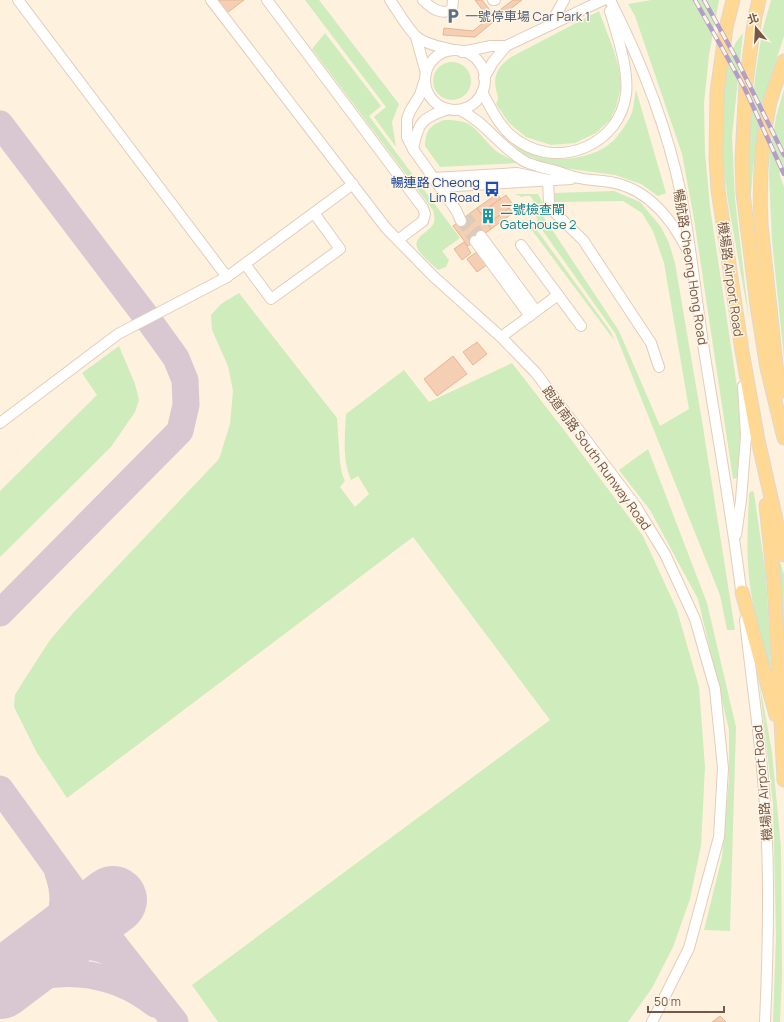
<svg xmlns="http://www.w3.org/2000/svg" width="784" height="1022" font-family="Manrope,'Noto Sans TC',sans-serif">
<rect width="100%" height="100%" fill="#fef2de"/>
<g fill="#cfecbc">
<path d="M305 0H319L399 104 392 122 396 147 374 117 386 107Z"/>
<path d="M651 0H719L709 55 704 103 705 152 710 207 738 393 740 432 738 478 733 479 694 219 682 154 635 16 628 4Z"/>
<path d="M771 0H784V36L765 95 753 168 750 208 747 168 755 77 762 32Z"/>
<path d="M599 11 614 51 619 69 621 87 616 107 610 120 596 133 575 143 551 145 526 137 509 123 496 104C500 96 497 96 496 89 492 74 501 63 513 56Z"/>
<path d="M325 33 381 106 369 116 460 238 442 251 449 260 446 267 438 270C432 264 424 258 419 251 410 239 427 233 432 226 436 221 434 215 433 210L312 49Z"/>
<path d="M743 33 732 136 735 199 749 319 728 202 721 148 724 68 736 42Z"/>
<circle cx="452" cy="81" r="19"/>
<path d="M784 89V171L779 173 784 187V358L772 241 769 175 770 151 776 117Z"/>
<path d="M636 90 666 193 658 196 641 184 615 175 564 168 546 163 523 154 506 139 508 138C514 142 519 147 525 151 549 165 595 160 614 140 620 134 626 124 630 117 634 110 634 98 636 90Z"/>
<path d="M444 120C476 120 473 129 493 148 499 155 510 158 518 163L440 167 425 146C426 130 429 126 444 120Z"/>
<path d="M614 191 640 202 651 215 661 227 669 243 675 263 703 427 735 630H727L720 595 615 333 538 224 533 200 530 196H525L522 197 515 194H538L544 205 541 206 543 216 619 331 660 426 689 409 664 263 653 231 642 213 623 201 554 202 555 193Z"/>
<path d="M534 226 611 332 614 340 531 229Z"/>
<path d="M239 293 337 418 340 462 342 474 345 481 340 487 355 507 369 494 358 476 351 480C342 459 345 436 346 414L404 370 429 402 512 363 567 434 643 536 677 610 699 687 705 767 701 846 690 899 673 947 652 988 628 1022H218L192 985 550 720 413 537 67 798 37 753 14 707 15 695 24 680 50 640 73 613 219 459 230 424 233 391 228 366 212 330 211 315 221 304Z"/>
<path d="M119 346 135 384 139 400 135 412 111 447 0 557V491L97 395 82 373Z"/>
<path d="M648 449 707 603 736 727 730 931 704 930 722 857 729 779V730L698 599 650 510 619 470Z"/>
<path d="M753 491 754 493 766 576 771 665 769 667C761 637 752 608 749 577 746 549 748 522 749 494L750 492Z"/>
<path d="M774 543 784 574V686Z"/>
<path d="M759 680 772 752 781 847 782 976 780 1022H773L776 937 773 804Z"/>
</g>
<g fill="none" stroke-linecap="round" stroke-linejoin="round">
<g stroke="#d9c8d2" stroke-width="27">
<path d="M0 124 148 319 176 358 185 380 186 405 180 431 0 613"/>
<path d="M0 789 92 916 175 1022"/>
<path d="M33 961C63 940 96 941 126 961"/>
<path d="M9 979C21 968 38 957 48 943 63 922 67 897 58 873"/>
<path d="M0 989C51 965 110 968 155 1004"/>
</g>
<path stroke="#d9c8d2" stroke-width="68" d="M0 985 113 900"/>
</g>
<g fill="#f5cfb4" stroke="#e9b593">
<path d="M217 0H244L227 13Z"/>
<path d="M475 0H482L497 19 492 23Z"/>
<path d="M513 0H522L497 19 493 15Z"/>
<path d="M489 18 492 23 475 37 443 35 444 28 473 31Z"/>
<path d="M497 194 501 199 480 214 477 208Z"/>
<path d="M506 195 513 205 488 224 491 229 485 233 474 218Z"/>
<path d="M477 208 491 229 468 246 453 226Z"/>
<path d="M509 208 513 213 491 229 488 224Z"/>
<path d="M464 242 471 253 462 260 454 249Z"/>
<path d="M478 251 488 264 477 272 467 259Z"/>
<path d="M477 342 487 354 473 365 463 352Z"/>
<path d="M453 356 467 374 437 396 424 379Z"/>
<path d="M720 1016 726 1022H712Z"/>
</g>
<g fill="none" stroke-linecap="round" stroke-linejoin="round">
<g stroke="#dccbb8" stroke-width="10" stroke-dasharray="10 5" stroke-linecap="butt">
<path d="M466 216 481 236"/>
<path d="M461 221 475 241"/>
</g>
<defs>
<g id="minor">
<path d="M18 0 227 277"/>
<path d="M211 0 386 228 433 276 501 337 536 373 635 505 665 554 695 619 715 689 723 768 719 837 689 948 652 1022"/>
<path d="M267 0 423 208 425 214 423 221 398 240"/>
<path d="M390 0C397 10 409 31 418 38 428 45 441 47 453 50"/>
<path d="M423 0C431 8 440 15 452 10L453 0"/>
<path d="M493 0H495"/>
<path d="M610 0C641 61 667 127 681 194 691 246 696 298 704 350 717 433 732 515 742 598"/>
<path d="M550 25 564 0"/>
<path d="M416 37 426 73"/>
<circle cx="455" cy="80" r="30"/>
<path d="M462 52 491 46H506L603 0"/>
<path d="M484 78 493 62 506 46"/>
<path d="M424 82 420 95 410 111 407 119V137L413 149 456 210 461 221"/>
<path d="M482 92C492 110 501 131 520 142 561 169 620 144 626 94 629 70 617 34 610 11"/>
<path d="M460 110C485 122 500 147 524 161 533 166 545 168 556 171 563 173 571 177 579 178 591 181 603 180 615 183 650 191 672 220 688 251"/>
<path d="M413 149C418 122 422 118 448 109"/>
<path d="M433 178 517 173 548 180 549 203 553 211 583 240 651 343 659 367"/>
<path d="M440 187 571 179"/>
<path d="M481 236 536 311"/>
<path d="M475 241 530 316"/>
<path d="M521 245 581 326"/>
<path d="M245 264 271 299 340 249 314 213"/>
<path d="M501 337 558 295"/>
<path d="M0 423 118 334 227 277 353 184"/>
<path d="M736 535 741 500 746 436 743 386"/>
<path d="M745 620C752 687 763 754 766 822 770 889 768 955 765 1022"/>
</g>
<g id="major">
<path d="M733 0 726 28 717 92 716 158 718 190 742 351 758 440 784 555"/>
<path d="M759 0 755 17 746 82 742 159 743 193 757 305 767 368 784 438"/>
<path d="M779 392 761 224C759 183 761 142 770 102 774 88 779 75 784 61"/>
<path d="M766 505 774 582 784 780"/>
<path d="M742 592 776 715"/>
</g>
</defs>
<use href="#minor" stroke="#e2cdba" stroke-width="12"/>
<use href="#major" stroke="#ded7d2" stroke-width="15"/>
<use href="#minor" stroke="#fff" stroke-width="10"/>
<use href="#major" stroke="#ffd994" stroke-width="13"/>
<defs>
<g id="rail">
<path d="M695 0 745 89 784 174"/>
<path d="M704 0 736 58 784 155"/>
</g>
</defs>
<use href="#rail" stroke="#b49dc7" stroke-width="4.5"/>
<use href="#rail" stroke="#fff5e6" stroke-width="3" stroke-dasharray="9" stroke-linecap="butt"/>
</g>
<defs>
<symbol id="parking-bare" viewBox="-9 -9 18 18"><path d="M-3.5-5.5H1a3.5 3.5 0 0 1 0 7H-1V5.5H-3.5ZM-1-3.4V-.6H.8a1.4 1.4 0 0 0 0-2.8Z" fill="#5c6f8a" stroke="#fff5e6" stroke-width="2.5" paint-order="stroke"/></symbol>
<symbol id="bus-bare" viewBox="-9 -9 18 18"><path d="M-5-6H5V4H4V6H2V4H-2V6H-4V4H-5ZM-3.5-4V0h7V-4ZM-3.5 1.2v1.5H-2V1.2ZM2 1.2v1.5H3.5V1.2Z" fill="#1a4fb4" stroke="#fff5e6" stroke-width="2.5" paint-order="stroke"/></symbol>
<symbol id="building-bare" viewBox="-9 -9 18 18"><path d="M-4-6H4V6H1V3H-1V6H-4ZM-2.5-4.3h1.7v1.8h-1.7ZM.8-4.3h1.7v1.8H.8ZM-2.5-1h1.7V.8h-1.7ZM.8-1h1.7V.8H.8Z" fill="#0f9aa8" stroke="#fff5e6" stroke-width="2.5" paint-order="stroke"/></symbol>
</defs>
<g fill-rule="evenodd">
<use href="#parking-bare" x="442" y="5" width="22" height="22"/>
<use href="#bus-bare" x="481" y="178" width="22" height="22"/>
<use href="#building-bare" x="477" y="205" width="22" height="22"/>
</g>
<g text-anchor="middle" stroke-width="3" stroke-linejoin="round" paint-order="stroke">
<g font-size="13" fill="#4e5e75" stroke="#fff5e6" text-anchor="start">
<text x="465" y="21">一號停車場 Car Park 1</text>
</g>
<g font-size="13" fill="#164399" stroke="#fff5e6" text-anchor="end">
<text x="480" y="187">暢連路 Cheong<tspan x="480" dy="15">Lin Road</tspan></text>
</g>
<g font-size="13" fill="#0d838f" stroke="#fff5e6" text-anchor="start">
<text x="500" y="214">二號檢查閘<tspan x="500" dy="15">Gatehouse 2</tspan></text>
</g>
<g font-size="13" fill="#755745" stroke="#fff5e6">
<text transform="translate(691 267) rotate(81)" y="5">暢航路 Cheong Hong Road</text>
<text transform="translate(731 279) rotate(82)" y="5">機場路 Airport Road</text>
<text transform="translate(597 458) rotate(54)" y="5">跑道南路 South Runway Road</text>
<text transform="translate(762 783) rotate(-95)" y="5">機場路 Airport Road</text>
</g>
</g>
<g transform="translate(756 28) rotate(342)" stroke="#fff5e6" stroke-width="3" paint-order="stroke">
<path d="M0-3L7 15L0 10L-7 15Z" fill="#755745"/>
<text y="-6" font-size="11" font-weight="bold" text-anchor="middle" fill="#755745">北</text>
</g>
<path d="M648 1006v6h76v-6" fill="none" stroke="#755745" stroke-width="2"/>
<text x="654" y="1006" font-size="12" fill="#755745" stroke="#fff5e6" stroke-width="3" paint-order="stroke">50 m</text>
</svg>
